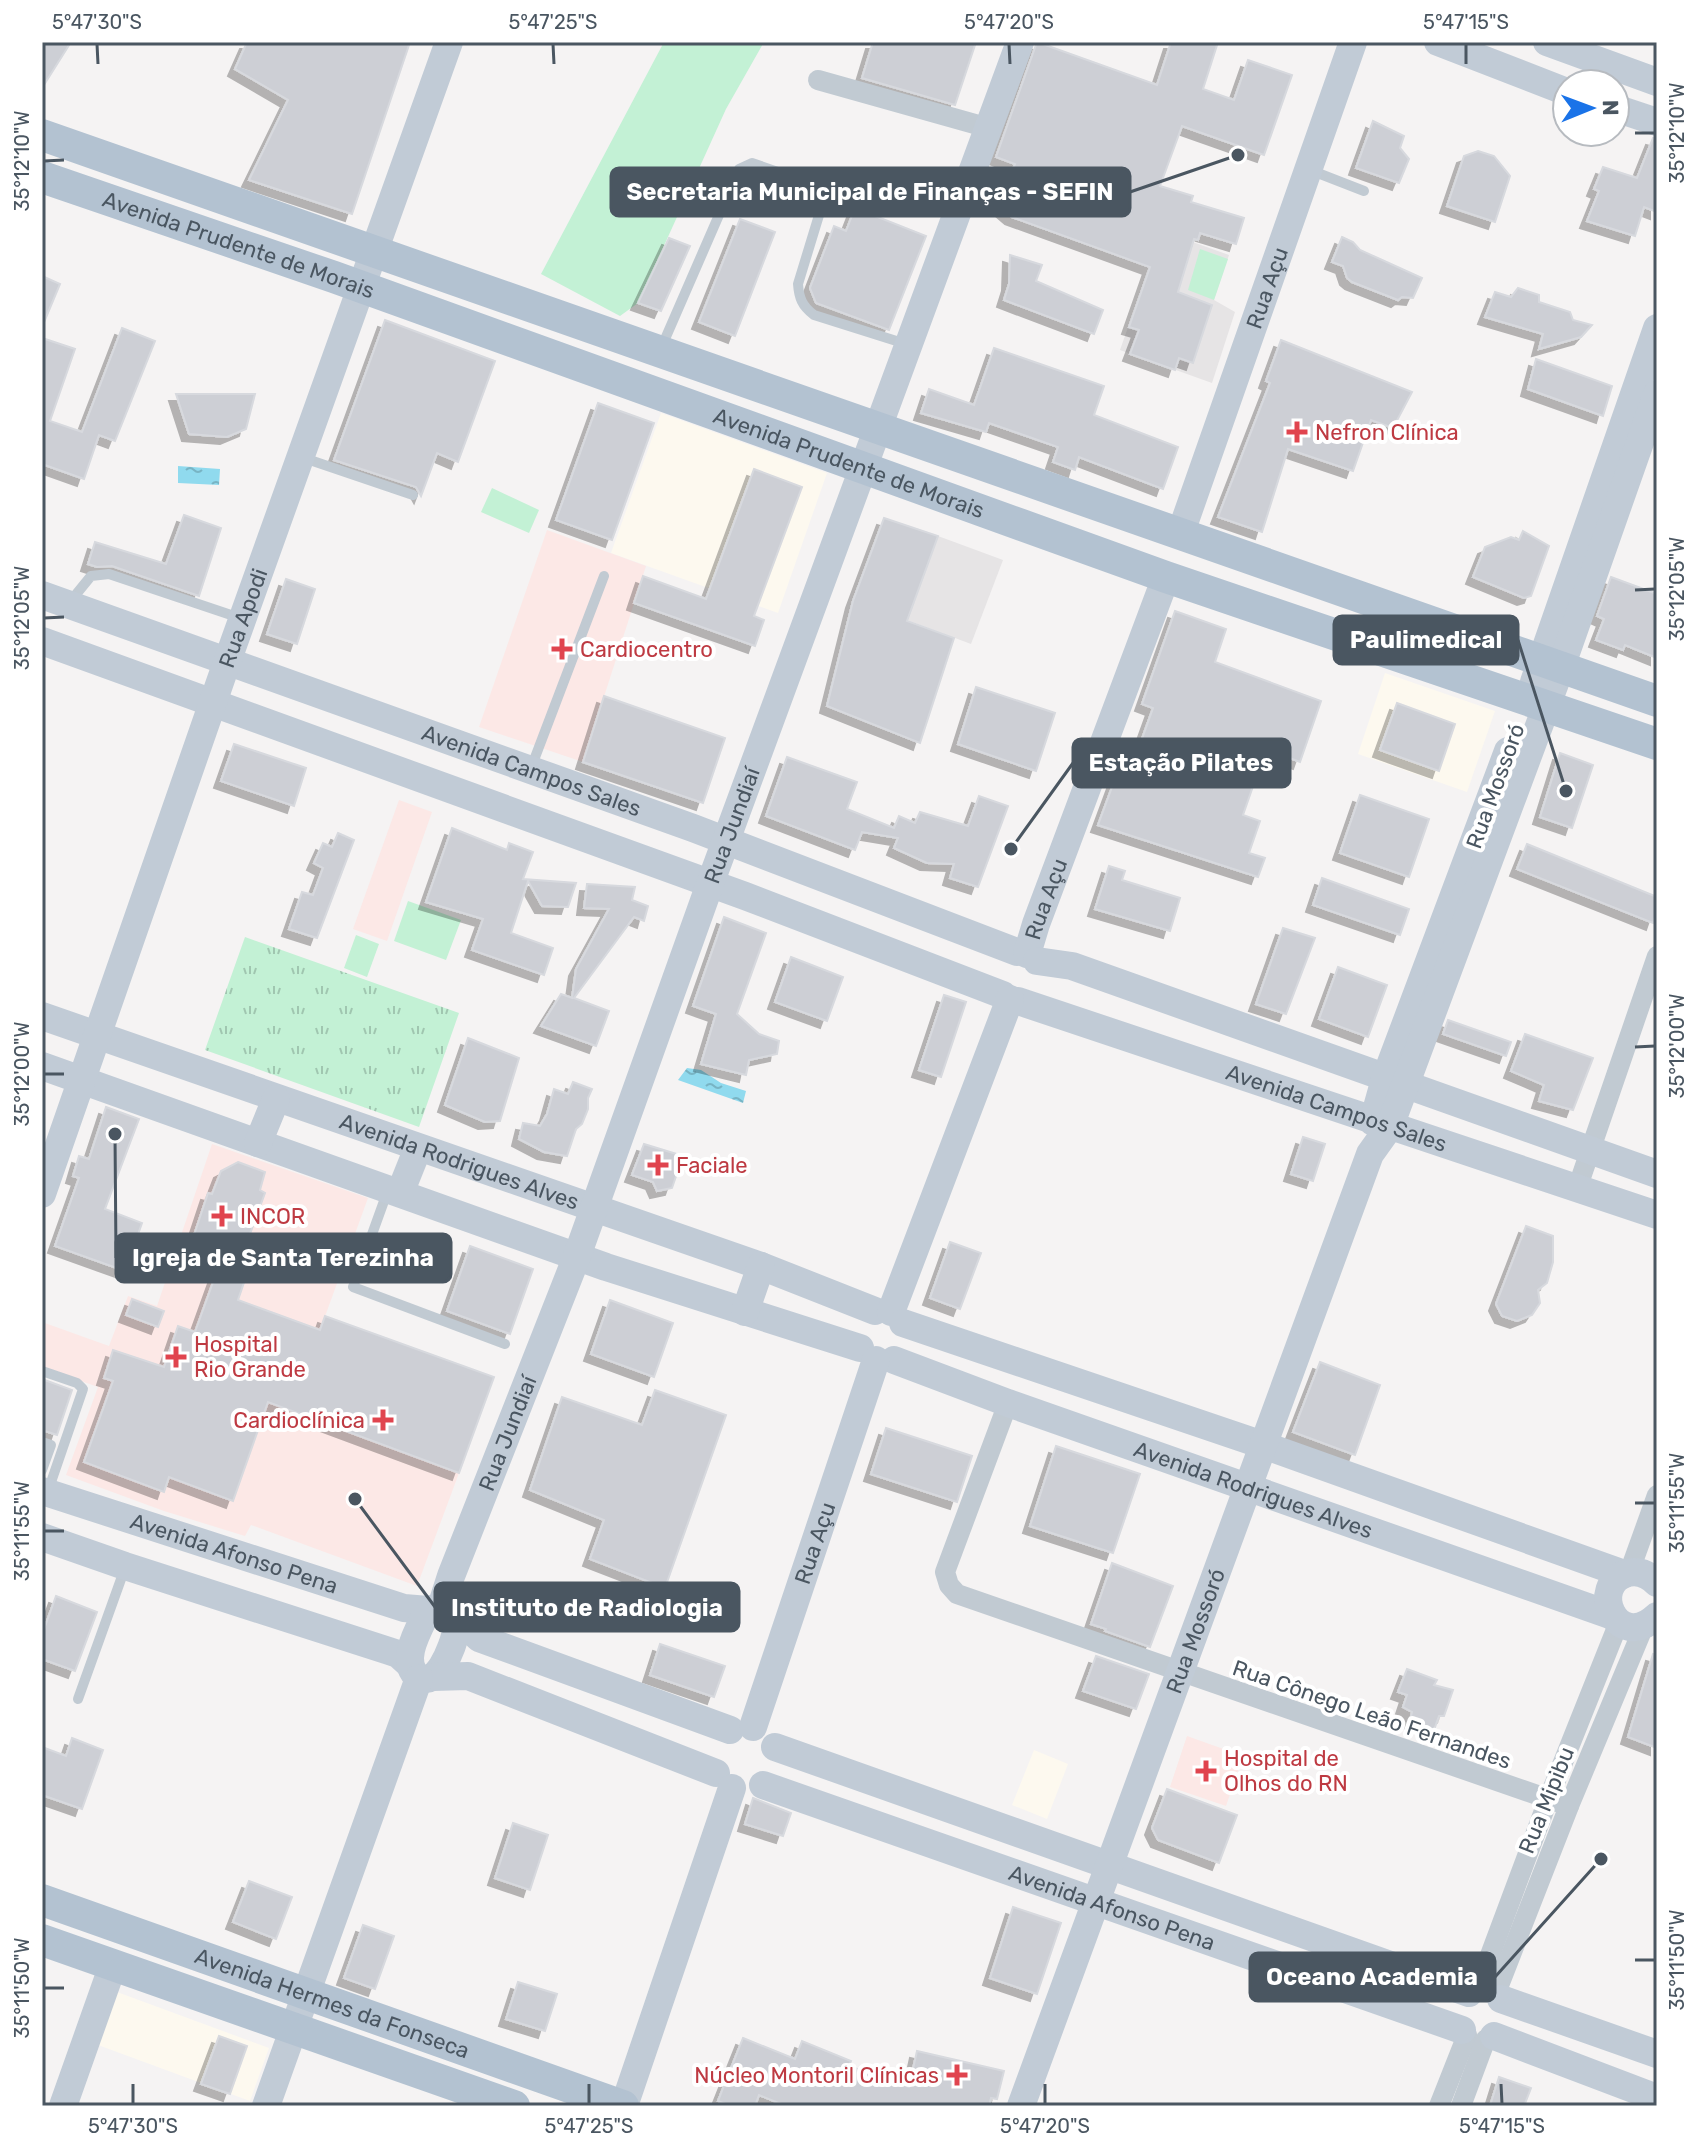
<svg xmlns="http://www.w3.org/2000/svg" width="1699" height="2148" font-family="Rubik,sans-serif">
<defs>
<pattern id="grass-tufts" width="24" height="20" patternUnits="userSpaceOnUse" patternTransform="scale(2)"><rect width="24" height="20" fill="#c3f1d5"/><path d="M3 7l-1-3M5 7V3M7 7l1-3M15 17l-1-3M17 17v-4M19 17l1-3" fill="none" stroke="#a0c6b0"/></pattern>
<pattern id="water-ripples" width="26" height="14" patternUnits="userSpaceOnUse" patternTransform="scale(2)"><rect width="26" height="14" fill="#90daee"/><path d="M2 4q2-2 4 0t4 0M15 11q2-2 4 0t4 0" fill="none" stroke="#78b4c4"/></pattern>
<filter id="shadow"><feDropShadow dx="-7" dy="7" stdDeviation="0" flood-color="#0004"/></filter>
</defs>
<rect width="100%" height="100%" fill="#f5f3f3"/>
<g fill="#fdf9ef">
<path d="M661 413 827 473 778 613 611 553Z"/>
<path d="M1385 673 1495 711 1467 792 1358 754Z"/>
<path d="M1034 1750 1068 1764 1047 1819 1012 1805Z"/>
<path d="M117 1992 269 2048 250 2101 98 2045Z"/>
</g>
<g fill="#e6e4e5">
<path d="M1162 231 1229 255 1214 300 1235 312 1212 383 1120 350Z"/>
<path d="M938 536 1003 560 971 644 907 620Z"/>
</g>
<g fill="#fce8e6">
<path d="M547 530 646 566 583 762 479 727Z"/>
<path d="M399 800 432 812 387 941 353 929Z"/>
<path d="M212 1144 368 1198 307 1366 459 1473 417 1586 251 1525 245 1536 164 1511 66 1475 98 1387 42 1367V1322L109 1346 128 1296 157 1306Z"/>
<path d="M1187 1736 1243 1756 1226 1806 1170 1787Z"/>
</g>
<path fill="url(#grass-tufts)" d="M245 937 459 1013 419 1127 205 1050Z"/>
<g fill="#c3f1d5">
<path d="M664 42H764L726 109 638 303 620 316 541 274Z"/>
<path d="M1200 249 1228 259 1214 300 1188 290Z"/>
<path d="M492 488 539 510 529 533 481 512Z"/>
<path d="M408 901 461 920 446 960 394 941Z"/>
<path d="M356 935 379 944 367 977 344 968Z"/>
</g>
<g fill="url(#water-ripples)">
<path d="M178 466 220 469 219 485 178 483Z"/>
<path d="M687 1068 701 1070 721 1083 746 1091 743 1103 678 1080Z"/>
</g>
<g fill="#cdcfd5" stroke="#d7d9de" stroke-width="2" filter="url(#shadow)">
<path d="M42 42H71L42 88Z"/>
<path d="M247 42H410L352 214 249 180 288 100 235 69Z"/>
<path d="M873 42H976L955 105 862 78Z"/>
<path d="M1037 42 1157 85 1171 42H1218L1203 89 1234 100 1248 60 1292 75 1264 155 1182 126 1160 186 1193 196 1191 202 1244 218 1236 244 1200 233 1198 240 1194 239 1178 292 1212 305 1193 363 1179 358 1175 370 1130 354 1139 330 1129 327 1150 267 1012 217 999 206 1015 164 996 157Z"/>
<path d="M1373 121 1404 136 1400 148 1409 159 1399 183 1356 168Z"/>
<path d="M1653 138 1657 139V212L1644 207 1635 236 1587 221 1599 191 1594 189 1603 167 1637 178Z"/>
<path d="M1478 151 1494 156 1510 176 1495 222 1447 206 1464 156Z"/>
<path d="M855 208 926 236 889 330 816 303 810 288 834 226 846 231Z"/>
<path d="M740 219 775 232 735 336 699 322Z"/>
<path d="M1342 237 1353 242 1360 250 1422 278 1413 298 1402 297 1398 300 1352 282 1347 278 1343 266 1332 262Z"/>
<path d="M669 238 690 246 661 311 638 303Z"/>
<path d="M1010 255 1042 265 1036 281 1103 310 1094 334 1004 300 1009 284Z"/>
<path d="M42 276 60 284 42 327Z"/>
<path d="M1518 288 1539 295V302L1570 312 1573 320 1592 325 1581 337 1539 349 1543 334 1485 317 1495 292 1511 297Z"/>
<path d="M385 320 495 361 458 462 437 453 421 496 416 487 334 460Z"/>
<path d="M122 328 155 341 115 441 99 435 84 479 42 464V338L75 349 50 421 82 432Z"/>
<path d="M1281 340 1412 392 1393 428 1371 420 1353 471 1288 449 1262 532 1218 517 1270 383 1266 381Z"/>
<path d="M994 348 1104 386 1094 415 1178 447 1163 489 1079 457 1075 470 1053 462 1058 447 989 423 986 432 921 413 929 389 974 405Z"/>
<path d="M1536 359 1612 386 1603 416 1528 389Z"/>
<path d="M176 394H255L246 429 227 437 189 434Z"/>
<path d="M598 403 654 423 612 540 556 520Z"/>
<path d="M754 469 802 487 754 616 764 620 755 646 634 603 643 576 706 599Z"/>
<path d="M184 515 221 528 199 596 112 566 97 567 88 564 95 542 166 564Z"/>
<path d="M884 518 938 536 907 621 954 638 920 743 827 706 853 601Z"/>
<path d="M1523 531 1549 546 1531 596 1524 598 1473 577 1485 547 1511 537 1519 540Z"/>
<path d="M1611 577 1657 594V658L1625 645 1623 650 1596 640 1604 619 1597 616Z"/>
<path d="M286 579 315 589 297 644 267 634Z"/>
<path d="M1175 611 1226 629 1215 662 1321 701 1300 762 1266 749 1243 815 1260 821 1249 853 1265 858 1258 877 1098 825 1118 771 1129 775 1153 708 1142 704Z"/>
<path d="M976 687 1055 713 1036 771 958 744Z"/>
<path d="M604 696 725 738 703 803 583 762Z"/>
<path d="M1397 703 1455 724 1439 771 1380 750Z"/>
<path d="M234 744 306 768 294 806 221 781Z"/>
<path d="M1560 753 1593 765 1572 828 1540 817Z"/>
<path d="M787 757 857 782 847 809 894 828 899 816 915 823 920 812 968 826 979 796 1008 806 978 887 950 878 954 864 927 863 894 848 898 838 862 832 855 850 766 816Z"/>
<path d="M1360 795 1429 819 1409 877 1340 853Z"/>
<path d="M452 828 507 850 509 843 533 852 523 879 576 883 568 907 542 906 528 881 511 933 553 948 544 975 472 950 483 919 426 902Z"/>
<path d="M338 833 354 840 317 938 289 929 302 892 313 895 323 868 314 863 323 843 332 847Z"/>
<path d="M1527 844 1657 897V911L1653 923 1517 869Z"/>
<path d="M1109 866 1125 871 1122 880 1180 898 1170 931 1095 909Z"/>
<path d="M1322 878 1409 909 1400 935 1313 905Z"/>
<path d="M587 884 635 887 632 900 648 906 644 921 634 917 574 998 609 1011 596 1046 541 1026 561 994 572 998 576 969 609 909 584 908Z"/>
<path d="M724 917 766 933 737 1014 759 1034 779 1041 777 1054 749 1060 746 1075 701 1064 716 1014 693 1006Z"/>
<path d="M1283 928 1315 938 1286 1014 1256 1004Z"/>
<path d="M791 957 843 977 827 1021 775 1002Z"/>
<path d="M1338 967 1387 985 1368 1037 1319 1019Z"/>
<path d="M944 995 966 1002 941 1077 919 1070Z"/>
<path d="M1448 1020 1511 1042 1506 1056 1443 1034Z"/>
<path d="M1525 1034 1593 1058 1573 1110 1539 1101 1544 1085 1511 1071Z"/>
<path d="M468 1038 519 1058 500 1121 485 1122 445 1105Z"/>
<path d="M573 1082 592 1089 588 1098V1109L582 1124 576 1129 567 1156 544 1152 519 1139 523 1123 540 1126 547 1114 554 1089 568 1094Z"/>
<path d="M106 1107 139 1119 105 1209 142 1223 125 1271 55 1246 79 1178 73 1176 79 1156 89 1159Z"/>
<path d="M1303 1137 1325 1144 1313 1181 1291 1174Z"/>
<path d="M644 1144 683 1156 672 1188 657 1191 653 1182 632 1175Z"/>
<path d="M238 1162 265 1172 260 1190 265 1193 239 1264 249 1268 238 1300 320 1330 325 1316 494 1377 459 1473 268 1402 233 1501 169 1477 164 1492 84 1462 113 1381 104 1378 113 1350 164 1367 178 1326 195 1332 221 1260 213 1257 215 1252 191 1244 208 1193 212 1194 221 1171Z"/>
<path d="M1526 1226 1553 1236V1262L1547 1283 1538 1290 1540 1303 1532 1315 1517 1321 1502 1316 1496 1304Z"/>
<path d="M950 1242 981 1253 960 1309 930 1298Z"/>
<path d="M470 1246 533 1269 510 1334 447 1311Z"/>
<path d="M132 1299 164 1311 158 1327 126 1315Z"/>
<path d="M610 1300 673 1323 654 1377 591 1354Z"/>
<path d="M1320 1362 1380 1385 1355 1455 1293 1432Z"/>
<path d="M42 1379 72 1390 57 1435 42 1430Z"/>
<path d="M655 1390 726 1415 665 1588 590 1559 604 1520 530 1490 562 1397 642 1425Z"/>
<path d="M886 1428 972 1456 957 1502 871 1474Z"/>
<path d="M1056 1446 1140 1474 1113 1553 1030 1526Z"/>
<path d="M1112 1563 1173 1586 1150 1647 1105 1631 1106 1629 1091 1624Z"/>
<path d="M56 1596 97 1612 75 1671 42 1659V1635Z"/>
<path d="M660 1644 725 1666 714 1697 650 1675Z"/>
<path d="M1653 1654 1657 1655V1748L1628 1737Z"/>
<path d="M1096 1656 1149 1674 1136 1709 1083 1691Z"/>
<path d="M1407 1669 1437 1680 1434 1685 1453 1690 1444 1716H1439L1434 1730 1410 1721 1412 1712 1403 1707 1407 1695 1398 1692Z"/>
<path d="M72 1738 103 1750 82 1809 42 1795V1747L66 1756Z"/>
<path d="M1167 1789 1237 1815 1219 1863 1158 1840 1152 1828Z"/>
<path d="M753 1798 791 1813 783 1836 745 1824Z"/>
<path d="M513 1823 548 1835 530 1890 495 1878Z"/>
<path d="M249 1881 292 1897 276 1939 233 1922Z"/>
<path d="M1013 1907 1061 1923 1037 1994 990 1978Z"/>
<path d="M363 1925 394 1936 375 1989 344 1978Z"/>
<path d="M518 1982 557 1994 545 2031 506 2019Z"/>
<path d="M219 2036 247 2046 230 2094 201 2084Z"/>
<path d="M743 2038 795 2059 802 2041 851 2061 849 2066 909 2087 917 2051 1004 2071 997 2099 991 2098 989 2106H786L759 2095 755 2106H730L718 2101Z"/>
<path d="M1499 2077 1531 2088 1524 2106H1490Z"/>
</g>
<g fill="none" stroke-linecap="round" stroke-linejoin="round">
<g stroke="#c1cad2" stroke-width="10">
<path d="M1310 170 1364 191"/>
<path d="M662 346 739 169 752 163 827 189 798 284C799 298 802 306 814 315L906 344"/>
<path d="M301 457 413 495"/>
<path d="M69 603 91 576 109 574 240 618"/>
<path d="M531 768 604 576"/>
<path d="M388 1190 353 1287 505 1344"/>
<path d="M42 1371 77 1383 83 1389 48 1491"/>
<path d="M42 1442 51 1445 42 1470"/>
<path d="M78 1699 125 1568"/>
</g>
<g stroke="#c1cad2" stroke-width="20">
<path d="M818 80 989 128"/>
<path d="M1577 1189 1657 956"/>
<path d="M1008 1403 945 1572 949 1585 957 1594 1569 1806"/>
<path d="M1629 1573 1657 1495"/>
<path d="M1477 1990 1548 1800 1619 1622"/>
<path d="M1496 1993 1569 1806 1644 1626"/>
<path d="M1439 2106 1467 2035"/>
<path d="M1461 2106 1486 2039"/>
</g>
<g stroke="#c1cbd6" stroke-width="28">
<path d="M1438 42 1567 92"/>
<path d="M1547 42 1657 82"/>
<path d="M1615 108 1657 122"/>
<path id="s1" d="M1180 535 1353 42"/>
<path id="s2" d="M42 595 693 828 1017 952"/>
<path d="M42 641 745 896 1003 995"/>
<path d="M1534 682 1657 328"/>
<path id="s3" d="M1027 954 1036 924 1166 577"/>
<path d="M1037 961 1072 966 1657 1174"/>
<path id="s4" d="M1018 1001 1657 1215"/>
<path id="s5" d="M42 1016 761 1266 875 1311"/>
<path d="M42 1066 606 1267 860 1348"/>
<path d="M1373 1122 1385 1079 1508 751"/>
<path d="M258 1143 276 1099"/>
<path d="M400 1193 418 1148"/>
<path id="s6" d="M42 1194 227 662 449 42"/>
<path d="M745 1312 761 1266"/>
<path d="M891 1312 1010 999"/>
<path d="M903 1323 1263 1445 1624 1574"/>
<path id="s7" d="M894 1360 1008 1403 1613 1616"/>
<path id="s8" d="M42 1491 404 1608 428 1610"/>
<path d="M42 1537 125 1566 389 1651 398 1654 409 1664"/>
<path d="M1657 1583C1649 1575 1640 1570 1628 1573 1587 1584 1616 1654 1657 1616"/>
<path id="s9" d="M441 1607 451 1576 577 1256 710 884 1020 42"/>
<path d="M441 1607C446 1608 450 1608 454 1612 464 1623 445 1671 432 1677 427 1680 424 1679 419 1678 398 1662 419 1629 428 1610Z"/>
<path d="M456 1616 479 1638 730 1730"/>
<path d="M433 1677 468 1676 716 1773"/>
<path id="s10" d="M753 1727 876 1360"/>
<path d="M775 1747 1469 1993"/>
<path id="s11" d="M763 1785 1462 2030"/>
<path d="M1501 1999 1657 2054"/>
<path d="M1494 2036 1657 2098"/>
<path d="M63 2106 113 1965"/>
<path d="M266 2106 419 1678"/>
<path d="M624 2106 732 1788"/>
<path id="s12" d="M1021 2106 1370 1154 1390 1126 1561 667 1657 394"/>
</g>
<g stroke="#b3c2d1" stroke-width="32">
<path d="M42 135 1657 701"/>
<path id="s13" d="M42 177 334 277 1166 577 1657 744"/>
<path id="s14" d="M42 1900 623 2106"/>
<path d="M42 1940 514 2106"/>
</g>
</g>
<path fill="none" stroke="#4a5661" stroke-width="3" d="M97 44 98 64M553 44 554 64M1009 44 1010 64M1466 44V64M1635 133H1655M44 161 64 160M1635 590 1655 589M44 618 64 617M1635 1047 1655 1046M44 1074H64M1635 1503H1655M44 1531H64M1635 1960H1655M44 1988H64M133 2084V2104M589 2084V2104M1045 2084V2104M1501 2084 1502 2104"/>
<g fill="#e0444e" stroke="#fff" stroke-width="3">
<path d="M1293 420h8v8h8v8h-8v8h-8v-8h-8v-8h8z"/>
<path d="M558 637h8v8h8v8h-8v8h-8v-8h-8v-8h8z"/>
<path d="M654 1153h8v8h8v8h-8v8h-8v-8h-8v-8h8z"/>
<path d="M218 1204h8v8h8v8h-8v8h-8v-8h-8v-8h8z"/>
<path d="M172 1345h8v8h8v8h-8v8h-8v-8h-8v-8h8z"/>
<path d="M379 1408h8v8h8v8h-8v8h-8v-8h-8v-8h8z"/>
<path d="M1202 1759h8v8h8v8h-8v8h-8v-8h-8v-8h8z"/>
<path d="M953 2063h8v8h8v8h-8v8h-8v-8h-8v-8h8z"/>
</g>
<g text-anchor="middle" stroke-width="8" stroke-linejoin="round" paint-order="stroke">
<g font-size="22" fill="#4a5661" stroke="#fff">
<text dy="8" stroke="none"><textPath href="#s13" startOffset="208">Avenida Prudente de Morais</textPath></text>
<text dy="8" stroke="none"><textPath href="#s1" startOffset="262">Rua Açu</textPath></text>
<text dy="8" stroke="none"><textPath href="#s13" startOffset="856">Avenida Prudente de Morais</textPath></text>
<text dy="8" stroke="none"><textPath href="#s6" startOffset="610">Rua Apodi</textPath></text>
<text dy="8" stroke="none"><textPath href="#s2" startOffset="520">Avenida Campos Sales</textPath></text>
<text transform="translate(1495 786) rotate(-70)" y="8">Rua Mossoró</text>
<text dy="8" stroke="none"><textPath href="#s9" startOffset="834">Rua Jundiaí</textPath></text>
<text dy="8" stroke="none"><textPath href="#s3" startOffset="58">Rua Açu</textPath></text>
<text dy="8" stroke="none"><textPath href="#s4" startOffset="336">Avenida Campos Sales</textPath></text>
<text dy="8" stroke="none"><textPath href="#s5" startOffset="442">Avenida Rodrigues Alves</textPath></text>
<text dy="8" stroke="none"><textPath href="#s9" startOffset="186">Rua Jundiaí</textPath></text>
<text dy="8" stroke="none"><textPath href="#s7" startOffset="382">Avenida Rodrigues Alves</textPath></text>
<text dy="8" stroke="none"><textPath href="#s10" startOffset="194">Rua Açu</textPath></text>
<text dy="8" stroke="none"><textPath href="#s8" startOffset="202">Avenida Afonso Pena</textPath></text>
<text dy="8" stroke="none"><textPath href="#s12" startOffset="506">Rua Mossoró</textPath></text>
<text transform="translate(1372 1714) rotate(19)" y="8">Rua Cônego Leão Fernandes</text>
<text transform="translate(1546 1800) rotate(-68)" y="8">Rua Mipibu</text>
<text dy="8" stroke="none"><textPath href="#s11" startOffset="370">Avenida Afonso Pena</textPath></text>
<text dy="8" stroke="none"><textPath href="#s14" startOffset="308">Avenida Hermes da Fonseca</textPath></text>
</g>
<g font-size="22" fill="#be3a42" stroke="#fff" text-anchor="start">
<text x="1315" y="440">Nefron Clínica</text>
<text x="580" y="657">Cardiocentro</text>
<text x="676" y="1173">Faciale</text>
<text x="240" y="1224">INCOR</text>
<text x="194" y="1352">Hospital<tspan x="194" dy="25">Rio Grande</tspan></text>
<text x="365" y="1428" text-anchor="end">Cardioclínica</text>
<text x="1224" y="1766">Hospital de<tspan x="1224" dy="25">Olhos do RN</tspan></text>
<text x="939" y="2083" text-anchor="end">Núcleo Montoril Clínicas</text>
</g>
</g>
<path fill="none" stroke="#4a5661" stroke-width="3" d="M1238 155L1130 192M1566 791L1518 640M1011 849L1073 763M115 1134L116 1258M355 1499L435 1607M1601 1859L1495 1977"/>
<g fill="#4a5661" stroke="#fff" stroke-width="3">
<circle cx="1238" cy="155" r="8"/>
<circle cx="1566" cy="791" r="8"/>
<circle cx="1011" cy="849" r="8"/>
<circle cx="115" cy="1134" r="8"/>
<circle cx="355" cy="1499" r="8"/>
<circle cx="1601" cy="1859" r="8"/>
</g>
<g fill="#4a5661" stroke="#4a5661" stroke-width="3">
<rect x="611" y="168" width="519" height="48" rx="8"/>
<rect x="1334" y="616" width="184" height="48" rx="8"/>
<rect x="1073" y="739" width="217" height="48" rx="8"/>
<rect x="116" y="1234" width="335" height="48" rx="8"/>
<rect x="435" y="1583" width="304" height="48" rx="8"/>
<rect x="1250" y="1953" width="245" height="48" rx="8"/>
</g>
<g font-size="24" text-anchor="middle" font-weight="bold" fill="#fff">
<text x="870" y="200">Secretaria Municipal de Finanças - SEFIN</text>
<text x="1426" y="648">Paulimedical</text>
<text x="1181" y="771">Estação Pilates</text>
<text x="283" y="1266">Igreja de Santa Terezinha</text>
<text x="587" y="1616">Instituto de Radiologia</text>
<text x="1372" y="1985">Oceano Academia</text>
</g>
<rect width="1699" height="2148" fill="none" stroke="#ffffff" stroke-width="88"/>
<g transform="translate(1591 108) rotate(89)"><circle r="38" fill="#ffffff" stroke="#b7bbc0" stroke-width="2"/>
<path d="M0-6L14 30L0 20L-14 30Z" fill="#1a73e8"/>
<text y="-12" font-size="22" font-weight="bold" text-anchor="middle" fill="#4a5661">N</text>
</g>
<rect x="44" y="44" width="1611" height="2060" fill="none" stroke="#4a5661" stroke-width="3"/>
<g font-size="20" text-anchor="middle" fill="#4a5661">
<text x="97" y="29">5°47'30"S</text>
<text x="553" y="29">5°47'25"S</text>
<text x="1009" y="29">5°47'20"S</text>
<text x="1466" y="29">5°47'15"S</text>
<text transform="translate(1677 133) rotate(-90)" y="7">35°12'10"W</text>
<text transform="translate(22 161) rotate(-90)" y="7">35°12'10"W</text>
<text transform="translate(1677 589) rotate(-90)" y="7">35°12'05"W</text>
<text transform="translate(22 618) rotate(-90)" y="7">35°12'05"W</text>
<text transform="translate(1677 1046) rotate(-90)" y="7">35°12'00"W</text>
<text transform="translate(22 1074) rotate(-90)" y="7">35°12'00"W</text>
<text transform="translate(1677 1503) rotate(-90)" y="7">35°11'55"W</text>
<text transform="translate(22 1531) rotate(-90)" y="7">35°11'55"W</text>
<text transform="translate(1677 1960) rotate(-90)" y="7">35°11'50"W</text>
<text transform="translate(22 1988) rotate(-90)" y="7">35°11'50"W</text>
<text x="133" y="2133">5°47'30"S</text>
<text x="589" y="2133">5°47'25"S</text>
<text x="1045" y="2133">5°47'20"S</text>
<text x="1502" y="2133">5°47'15"S</text>
</g>
</svg>
